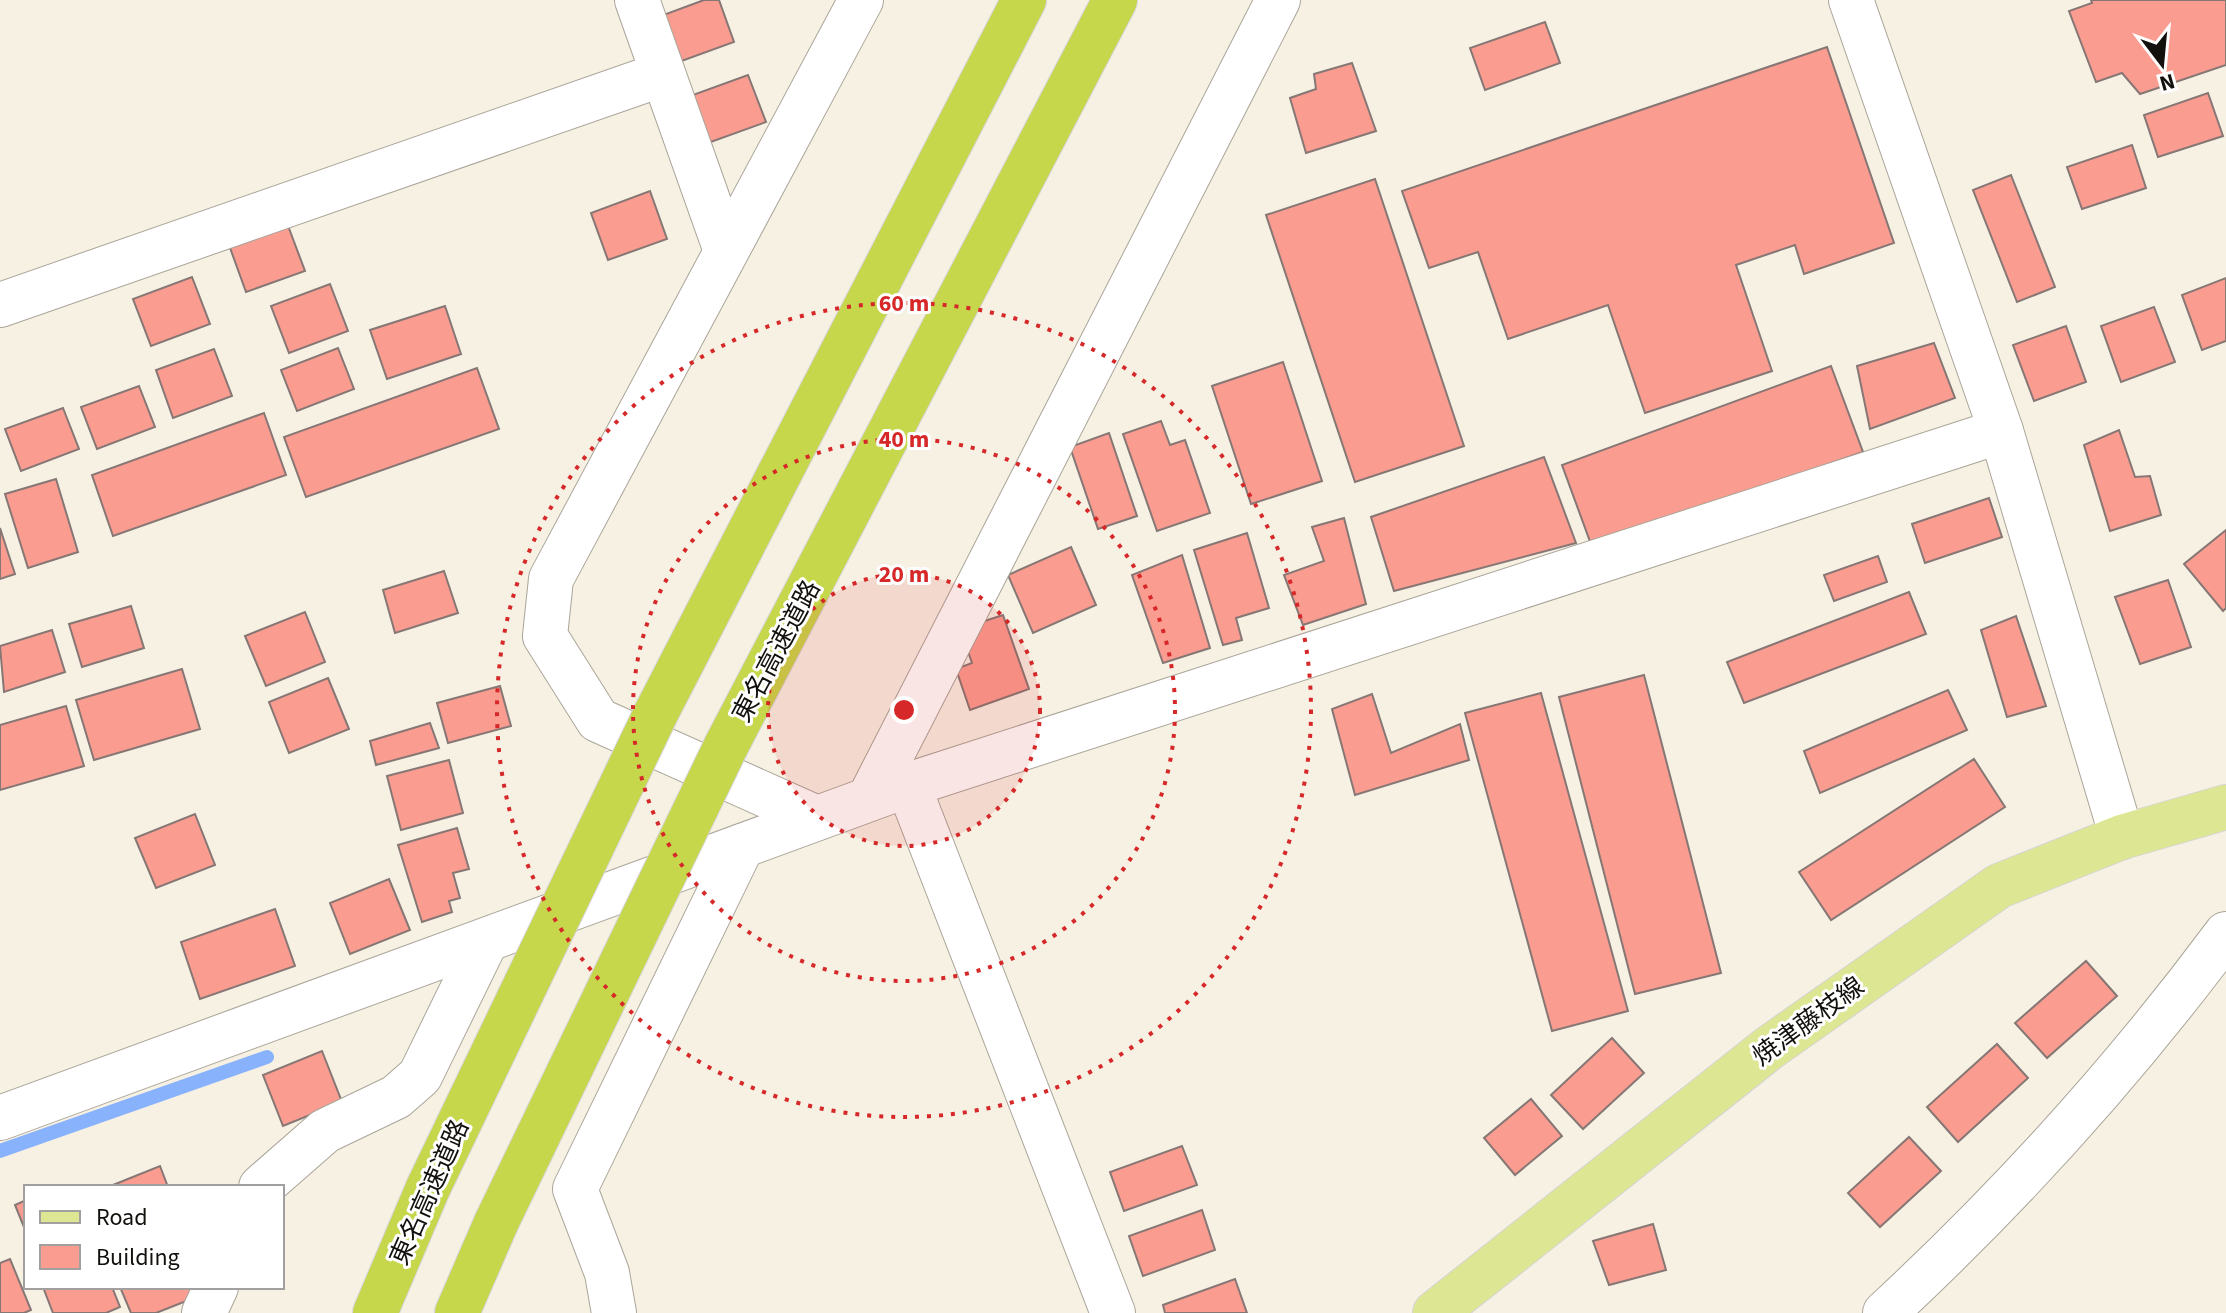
<svg xmlns="http://www.w3.org/2000/svg" width="2226" height="1313" font-family="'Source Sans 3','Noto Sans JP',sans-serif">
<rect width="100%" height="100%" fill="#f7f1e4"/>
<g fill="none" stroke-linecap="round" stroke-linejoin="round">
<path stroke="#89b2fc" stroke-width="14" d="M0 1151 267 1057"/>
</g>
<g fill="#fb9c90" stroke="#867775" stroke-width="2">
<path d="M704 0H719L734 42 676 63 658 17Z"/>
<path d="M2091 0H2226V65L2140 94 2122 73 2096 82 2069 11 2092 3Z"/>
<path d="M1545 22 1560 63 1485 90 1470 48Z"/>
<path d="M1827 47 1894 243 1804 274 1795 245 1736 265 1772 371 1645 413 1608 305 1508 339 1478 252 1429 268 1402 191Z"/>
<path d="M1352 63 1376 131 1306 153 1290 98 1316 89 1314 74Z"/>
<path d="M748 75 766 122 708 143 690 96Z"/>
<path d="M2208 93 2223 136 2158 157 2144 115Z"/>
<path d="M2132 145 2146 188 2082 209 2067 167Z"/>
<path d="M2011 175 2055 287 2017 302 1973 190Z"/>
<path d="M1375 179 1464 446 1355 482 1266 215Z"/>
<path d="M650 191 667 239 608 260 591 213Z"/>
<path d="M287 223 305 271 246 292 229 245Z"/>
<path d="M192 277 210 324 151 346 133 299Z"/>
<path d="M2226 278V341L2202 350 2182 295Z"/>
<path d="M330 284 348 331 289 353 271 306Z"/>
<path d="M445 306 461 354 387 379 370 330Z"/>
<path d="M2154 307 2175 362 2121 382 2101 326Z"/>
<path d="M2066 326 2086 382 2034 401 2013 345Z"/>
<path d="M1934 343 1955 398 1870 429 1857 366Z"/>
<path d="M338 348 354 389 297 411 281 370Z"/>
<path d="M214 349 232 396 173 418 156 370Z"/>
<path d="M1283 362 1322 481 1251 504 1212 386Z"/>
<path d="M1831 366 1863 452 1592 547 1562 465Z"/>
<path d="M477 368 499 429 306 497 284 437Z"/>
<path d="M139 386 155 427 97 449 81 407Z"/>
<path d="M63 408 79 449 21 471 5 429Z"/>
<path d="M264 413 286 475 113 536 92 475Z"/>
<path d="M1161 421 1170 445 1185 440 1210 513 1157 531 1123 434Z"/>
<path d="M2119 430 2135 477 2150 476 2161 515 2110 531 2084 445Z"/>
<path d="M1109 433 1137 516 1098 529 1070 447Z"/>
<path d="M1544 457 1576 543 1394 591 1371 517Z"/>
<path d="M56 479 78 552 28 568 5 494Z"/>
<path d="M1989 498 2002 537 1925 563 1912 524Z"/>
<path d="M1344 518 1366 604 1303 625 1284 575 1324 561 1312 527Z"/>
<path d="M0 528 15 574 0 579Z"/>
<path d="M2226 530V608L2223 611 2184 564Z"/>
<path d="M1247 533 1269 608 1236 618 1242 640 1223 645 1194 550Z"/>
<path d="M1071 547 1096 605 1033 633 1008 575Z"/>
<path d="M1182 555 1210 648 1163 663 1132 575Z"/>
<path d="M1878 556 1887 582 1834 601 1824 575Z"/>
<path d="M444 571 458 613 395 633 383 590Z"/>
<path d="M2168 580 2191 647 2140 664 2115 597Z"/>
<path d="M1909 592 1926 634 1744 703 1727 662Z"/>
<path d="M131 606 144 648 82 667 69 624Z"/>
<path d="M305 612 325 662 266 686 245 636Z"/>
<path d="M1003 615 1029 689 970 710 956 669 972 663 960 629Z"/>
<path d="M2016 616 2046 706 2007 717 1981 630Z"/>
<path d="M52 630 65 672 4 692 0 646Z"/>
<path d="M182 669 200 729 94 760 76 700Z"/>
<path d="M1644 675 1721 973 1635 994 1559 697Z"/>
<path d="M328 678 349 729 289 753 269 702Z"/>
<path d="M500 686 511 726 448 743 437 703Z"/>
<path d="M1948 690 1967 730 1820 793 1804 751Z"/>
<path d="M1541 693 1628 1011 1552 1031 1465 713Z"/>
<path d="M1372 694 1391 753 1460 724 1469 760 1355 795 1332 709Z"/>
<path d="M66 706 84 766 0 790V725Z"/>
<path d="M430 723 439 748 376 765 370 741Z"/>
<path d="M1974 759 2005 807 1831 920 1799 872Z"/>
<path d="M449 760 463 813 401 830 387 776Z"/>
<path d="M195 814 215 865 156 888 135 838Z"/>
<path d="M457 828 469 869 453 873 460 898 449 901 452 912 422 922 398 845Z"/>
<path d="M389 879 410 930 350 954 330 903Z"/>
<path d="M275 909 295 966 200 999 181 942Z"/>
<path d="M2086 961 2117 996 2047 1058 2015 1023Z"/>
<path d="M1612 1038 1644 1073 1583 1129 1551 1095Z"/>
<path d="M1997 1044 2028 1078 1958 1142 1927 1107Z"/>
<path d="M322 1051 342 1102 283 1126 263 1075Z"/>
<path d="M1531 1099 1562 1136 1515 1175 1484 1138Z"/>
<path d="M1909 1137 1941 1171 1880 1227 1848 1193Z"/>
<path d="M1182 1146 1197 1185 1124 1211 1110 1172Z"/>
<path d="M160 1166 168 1187H108Z"/>
<path d="M26 1200V1232L15 1205Z"/>
<path d="M1202 1210 1215 1250 1143 1276 1129 1236Z"/>
<path d="M1653 1224 1666 1270 1609 1285 1593 1241Z"/>
<path d="M10 1259 31 1310 24 1313H0V1263Z"/>
<path d="M1235 1279 1247 1313H1165L1163 1305Z"/>
<path d="M43 1287H112L120 1307 106 1313H53Z"/>
<path d="M120 1287H189L194 1298 156 1313H131Z"/>
</g>
<g fill="none" stroke-linecap="round" stroke-linejoin="round">
<defs>
<g id="minor">
<path d="M637 0 726 251"/>
<path d="M1851 0 2001 431 2122 837"/>
<path d="M0 305 663 74"/>
<path d="M908 785 1113 1313"/>
<path d="M869 799 1278 0"/>
<path d="M817 818 598 720 545 636 551 579 861 0"/>
<path d="M0 1118 908 785 2001 431"/>
<path d="M261 1187 325 1131 396 1097 420 1076 486 941"/>
<path d="M204 1313 216 1287"/>
<path d="M614 1313 607 1273 575 1189 742 846"/>
<path d="M1885 1313C2009 1198 2125 1070 2226 934"/>
</g>
<path id="major" d="M1435 1313 1769 1048 1999 886 2122 837 2226 807"/>
<g id="highway">
<path d="M656 713 1024 0"/>
<path d="M726 746 1115 0"/>
<path d="M375 1313 428 1188"/>
<path d="M457 1313 496 1223"/>
</g>
</defs>
<use href="#minor" stroke="#aaa599" stroke-width="46"/>
<use href="#major" stroke="#d5d4d3" stroke-width="46"/>
<use href="#highway" stroke="#d5d4d3" stroke-width="46"/>
<use href="#minor" stroke="#fff" stroke-width="44"/>
<use href="#major" stroke="#dde793" stroke-width="44"/>
<use href="#highway" stroke="#c7d74b" stroke-width="44"/>
<defs>
<g id="highway-bridge">
<path d="M428 1188 656 713"/>
<path d="M496 1223 726 746"/>
</g>
</defs>
<use href="#highway-bridge" stroke="#d5d4d3" stroke-width="46" stroke-linecap="butt"/>
<use href="#highway-bridge" stroke="#c7d74b" stroke-width="44"/>
</g>
<circle cx="904" cy="710" r="136" fill="#d62828" fill-opacity=".12"/>
<g fill="none" stroke="#d62828" stroke-width="4" stroke-dasharray="4 8">
<circle cx="904" cy="710" r="136"/>
<circle cx="904" cy="710" r="271"/>
<circle cx="904" cy="710" r="407"/>
</g>
<g text-anchor="middle" stroke-width="6" stroke-linejoin="round" paint-order="stroke">
<g font-size="26" fill="#13110d" stroke="#fff">
<text transform="translate(776 651) rotate(-62)" y="9">東名高速道路</text>
<text transform="translate(1808 1021) rotate(-36)" y="9">焼津藤枝線</text>
<text transform="translate(429 1192) rotate(-66)" y="9">東名高速道路</text>
</g>
</g>
<circle cx="904" cy="710" r="12" fill="#d62828" stroke="#fff" stroke-width="4"/>
<g font-size="24" text-anchor="middle" font-weight="bold" fill="#d62828" stroke="#fff" stroke-width="6" stroke-linejoin="round" paint-order="stroke">
<text x="904" y="311">60 m</text>
<text x="904" y="447">40 m</text>
<text x="904" y="582">20 m</text>
</g>
<rect x="24" y="1185" width="260" height="104" fill="#ffffff" stroke="#a1a09e" stroke-width="2"/>
<rect x="40" y="1211" width="40" height="12" fill="#dde793" stroke="#a1a09e" stroke-width="2"/>
<text x="96" y="1225" font-size="24" fill="#13110d">Road</text>
<rect x="40" y="1245" width="40" height="24" fill="#fb9c90" stroke="#a1a09e" stroke-width="2"/>
<text x="96" y="1265" font-size="24" fill="#13110d">Building</text>
<g transform="translate(2162 64) rotate(164)" stroke="#ffffff" stroke-width="6" paint-order="stroke">
<path d="M0-6L14 30L0 20L-14 30Z" fill="#13110d"/>
<text y="-12" font-size="22" font-weight="bold" text-anchor="middle" fill="#13110d">N</text>
</g>
</svg>
